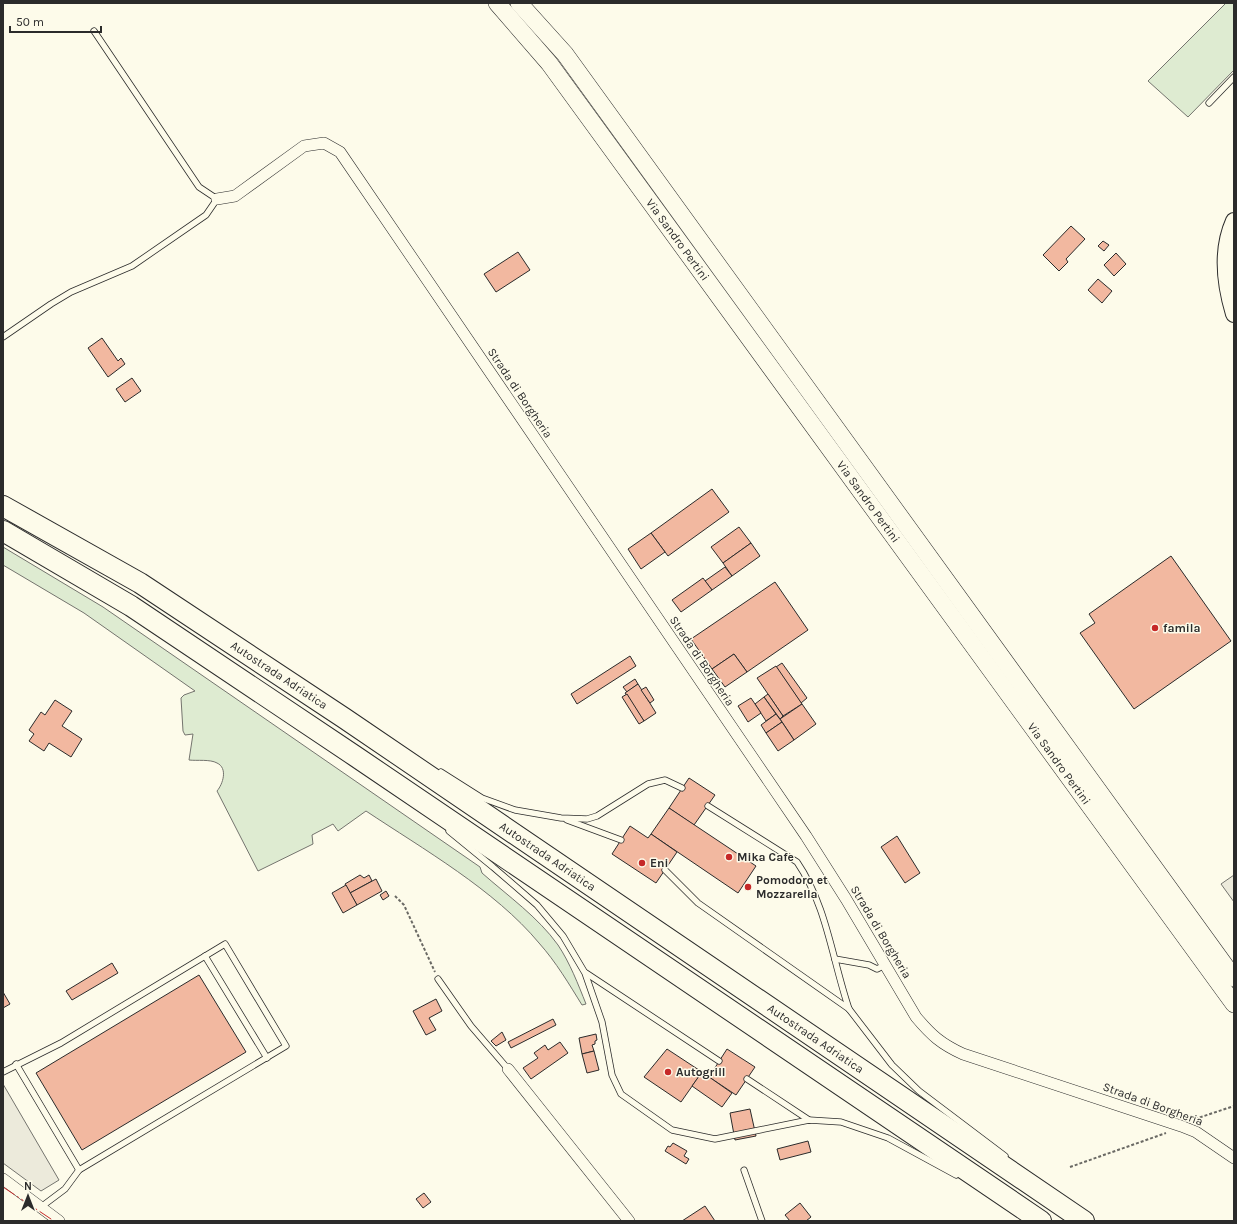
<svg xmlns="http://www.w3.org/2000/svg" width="1237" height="1224" font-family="Karla,sans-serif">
<rect width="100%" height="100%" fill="#fdfbea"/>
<g fill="#deebd1" stroke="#74746e">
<path d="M1226 3H1234V70L1188 117 1148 81Z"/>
<path d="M3 547 103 607 480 867 482 873C508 896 538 917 558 945 570 963 578 984 586 1004L582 1005C569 984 556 962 539 943 495 890 423 849 366 811L338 831 333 824 312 835 313 844 258 871 217 791C223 784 228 768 217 763 210 759 197 761 189 760L193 734 185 735 183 731 181 698 184 695 195 691 84 613 3 565Z"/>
</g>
<g fill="#eceadb" stroke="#74746e">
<path d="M1234 875V902L1221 884Z"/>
<path d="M3 1084 59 1180 41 1191 3 1163Z"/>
</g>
<g fill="#f2b8a0" stroke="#2b2b2b">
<path d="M1071 226 1085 239 1066 259 1068 262 1059 271 1043 255Z"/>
<path d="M1103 241 1109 245 1104 251 1098 246Z"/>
<path d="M518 252 530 270 496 292 484 274Z"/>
<path d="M1116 253 1126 264 1114 276 1104 265Z"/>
<path d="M1098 279 1112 291 1102 303 1088 290Z"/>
<path d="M102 338 118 361 121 358 125 364 108 377 88 348Z"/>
<path d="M132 378 141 391 125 402 116 389Z"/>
<path d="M712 489 729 512 668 556 651 533Z"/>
<path d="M739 527 751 543 723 563 711 547Z"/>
<path d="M651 533 665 552 641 569 628 549Z"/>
<path d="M751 543 760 556 732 576 723 563Z"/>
<path d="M1171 556 1231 641 1134 709 1080 633 1095 623 1089 614Z"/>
<path d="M725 567 732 576 712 590 705 581Z"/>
<path d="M703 578 712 590 681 612 672 600Z"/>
<path d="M775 582 808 630 747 672 734 654 712 669 691 639Z"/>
<path d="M734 654 747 672 725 687 712 669Z"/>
<path d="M630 656 636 666 577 704 571 694Z"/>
<path d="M782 663 807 698 801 703 776 667Z"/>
<path d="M776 666 802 704 783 716 757 678Z"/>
<path d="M635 679 638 684 627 692 623 687Z"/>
<path d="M638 684 656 713 644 721 625 693Z"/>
<path d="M646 687 654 700 650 703 641 690Z"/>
<path d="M627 694 644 721 639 724 622 697Z"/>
<path d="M768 694 783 716 780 719 764 697Z"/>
<path d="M764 697 776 714 766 721 755 704Z"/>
<path d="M751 698 761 713 748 722 738 706Z"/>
<path d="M55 700 72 711 62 726 82 739 71 757 49 743 44 751 29 741 34 734 29 730 41 712 45 715Z"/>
<path d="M802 704 816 724 794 740 780 719Z"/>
<path d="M776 714 782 722 766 733 761 725Z"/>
<path d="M782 722 794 740 778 751 766 733Z"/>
<path d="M689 778 715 795 694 825 669 808Z"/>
<path d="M669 808 756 866 738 893 651 834Z"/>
<path d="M630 826 648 838 651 834 677 852 656 883 612 854Z"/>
<path d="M897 836 920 873 905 883 881 847Z"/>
<path d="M360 875 364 878 369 875 372 881 350 893 345 884Z"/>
<path d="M376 879 382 891 357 905 350 893Z"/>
<path d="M346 885 357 905 343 913 332 893Z"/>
<path d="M386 891 389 896 383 900 380 895Z"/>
<path d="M112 963 118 973 72 1000 66 991Z"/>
<path d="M199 975 246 1052 82 1150 36 1073Z"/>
<path d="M3 992 10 1004 3 1008Z"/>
<path d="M436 999 442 1011 429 1018 436 1030 426 1035 413 1011Z"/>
<path d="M553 1019 556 1025 511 1048 508 1042Z"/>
<path d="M502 1032 506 1040 496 1046 491 1041Z"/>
<path d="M596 1034 597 1040 595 1041V1044L592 1045 594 1051 582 1054 579 1038Z"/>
<path d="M560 1042 568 1053 531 1079 523 1068 538 1058 534 1053 545 1045 548 1050Z"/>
<path d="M667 1049 702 1072 681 1102 644 1077Z"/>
<path d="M727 1049 755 1067 736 1095 709 1077Z"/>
<path d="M594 1051 599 1070 587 1073 582 1054Z"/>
<path d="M702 1072 732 1093 722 1107 692 1086Z"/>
<path d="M750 1109 756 1136 735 1140 730 1113Z"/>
<path d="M808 1141 811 1152 780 1160 777 1149Z"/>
<path d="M673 1143 687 1151 684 1156 689 1159 686 1164 665 1151 668 1146 670 1147Z"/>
<path d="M424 1193 431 1202 423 1208 416 1199Z"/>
<path d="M800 1203 811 1217 806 1221H790L785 1215Z"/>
<path d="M705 1206 715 1221H682Z"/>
</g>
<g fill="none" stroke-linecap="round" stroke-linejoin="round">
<defs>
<g id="lane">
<path d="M1209 103 1234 77"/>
<path d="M3 337 51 304 71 292 132 266 206 215 217 199 199 187 94 31"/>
<path d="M441 772 482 798 515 810 561 818 587 819 597 816 648 784 665 780 682 788"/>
<path d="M708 806 797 862C827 906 832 959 849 1009"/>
<path d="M567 820 621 840"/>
<path d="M449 831 493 867 537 905 563 936 585 973 602 1022 612 1075 621 1094 672 1130 715 1139 809 1120 841 1122 888 1138 956 1175"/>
<path d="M665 870 698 903 849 1009 892 1065 919 1091 1005 1156"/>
<path d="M205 956 267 1058"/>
<path d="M835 959 869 965 877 969 885 965"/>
<path d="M586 973 719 1061"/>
<path d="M438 979 471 1026 508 1069"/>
<path d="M16 1064 79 1170"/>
<path d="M3 1072 61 1043 225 944 286 1046 79 1170 65 1189 41 1207"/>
<path d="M747 1079 809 1120"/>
<path d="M744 1170 762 1221"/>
</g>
<g id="street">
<path d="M217 199 235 196 304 146 324 143 340 152 806 836 846 899 916 1017C931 1035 941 1044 963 1054L1181 1126 1196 1132 1234 1158"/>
<path d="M508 1069 629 1221"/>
<path d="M3 1179 59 1221"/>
</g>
<path id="secondary" d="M1234 221C1221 250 1225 284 1234 314"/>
<g id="primary">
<path id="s1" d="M497 3 549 63 1234 1004"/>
<path d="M519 3 565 54 1234 978"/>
</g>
<g id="highway">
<path id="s2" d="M3 506 140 583 344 718 1084 1221"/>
<path d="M3 531 131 606 355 756 1041 1221"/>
</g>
</defs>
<use href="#lane" stroke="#2b2b2b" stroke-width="7"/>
<use href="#street" stroke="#2b2b2b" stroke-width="12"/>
<use href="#secondary" stroke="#2b2b2b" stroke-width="18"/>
<use href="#primary" stroke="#2b2b2b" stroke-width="18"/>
<use href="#highway" stroke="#2b2b2b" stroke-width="22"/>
<g stroke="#6a6964" stroke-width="2" stroke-dasharray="3 2" stroke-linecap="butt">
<path d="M395 896 404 905 435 972"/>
<path d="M1195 1119 1234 1106"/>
<path d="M1070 1167 1166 1133"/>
</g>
<use href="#lane" stroke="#fdfbea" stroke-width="5.5"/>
<use href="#street" stroke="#fdfbea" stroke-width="11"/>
<use href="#secondary" stroke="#fdfbea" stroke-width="16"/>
<use href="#primary" stroke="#fdfbea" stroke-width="17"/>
<use href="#highway" stroke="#fdfbea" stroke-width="20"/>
<path stroke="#c62828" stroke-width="1" stroke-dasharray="14 3 2 3" stroke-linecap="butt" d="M3 1187 54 1221"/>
</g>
<g fill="#c62828" stroke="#fdfbea" stroke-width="1.5">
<circle cx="1155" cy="628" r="4"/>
<circle cx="729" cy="857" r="4"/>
<circle cx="642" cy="863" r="4"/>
<circle cx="748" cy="887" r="4"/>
<circle cx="668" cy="1072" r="4"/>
</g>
<g text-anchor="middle" stroke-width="3" stroke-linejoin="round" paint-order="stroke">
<g font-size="12" fill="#2b2b2b" stroke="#fdfbea">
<text dy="4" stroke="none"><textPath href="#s1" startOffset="298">Via Sandro Pertini</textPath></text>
<text transform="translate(520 393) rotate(56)" y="4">Strada di Borgheria</text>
<text dy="4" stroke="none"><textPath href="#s1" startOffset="622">Via Sandro Pertini</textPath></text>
<text transform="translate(702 661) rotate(56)" y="4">Strada di Borgheria</text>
<text dy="4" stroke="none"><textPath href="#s2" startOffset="324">Autostrada Adriatica</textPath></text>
<text dy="4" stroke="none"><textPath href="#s1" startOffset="946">Via Sandro Pertini</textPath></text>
<text dy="4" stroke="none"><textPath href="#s2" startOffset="648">Autostrada Adriatica</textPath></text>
<text transform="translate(881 932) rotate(59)" y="4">Strada di Borgheria</text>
<text dy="4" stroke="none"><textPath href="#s2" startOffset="972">Autostrada Adriatica</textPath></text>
<text transform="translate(1153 1104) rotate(20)" y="4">Strada di Borgheria</text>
</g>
<g font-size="12" font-weight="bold" fill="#2b2b2b" stroke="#fdfbea" text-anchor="start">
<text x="1163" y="632">famila</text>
<text x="737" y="861">Mika Cafe</text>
<text x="650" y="867">Eni</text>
<text x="756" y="884">Pomodoro et<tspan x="756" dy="14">Mozzarella</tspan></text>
<text x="676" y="1076">Autogrill</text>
</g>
</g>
<rect width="1237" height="1224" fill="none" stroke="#2b2b2b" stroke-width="8"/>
<g transform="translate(28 1196)" stroke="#fdfbea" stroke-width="3" paint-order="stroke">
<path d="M0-3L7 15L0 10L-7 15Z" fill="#2b2b2b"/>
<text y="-6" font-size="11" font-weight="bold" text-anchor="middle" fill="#2b2b2b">N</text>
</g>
<path d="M10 26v6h91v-6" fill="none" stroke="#2b2b2b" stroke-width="2"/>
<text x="16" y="26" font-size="12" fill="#2b2b2b" stroke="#fdfbea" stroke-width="3" paint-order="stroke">50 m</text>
</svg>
